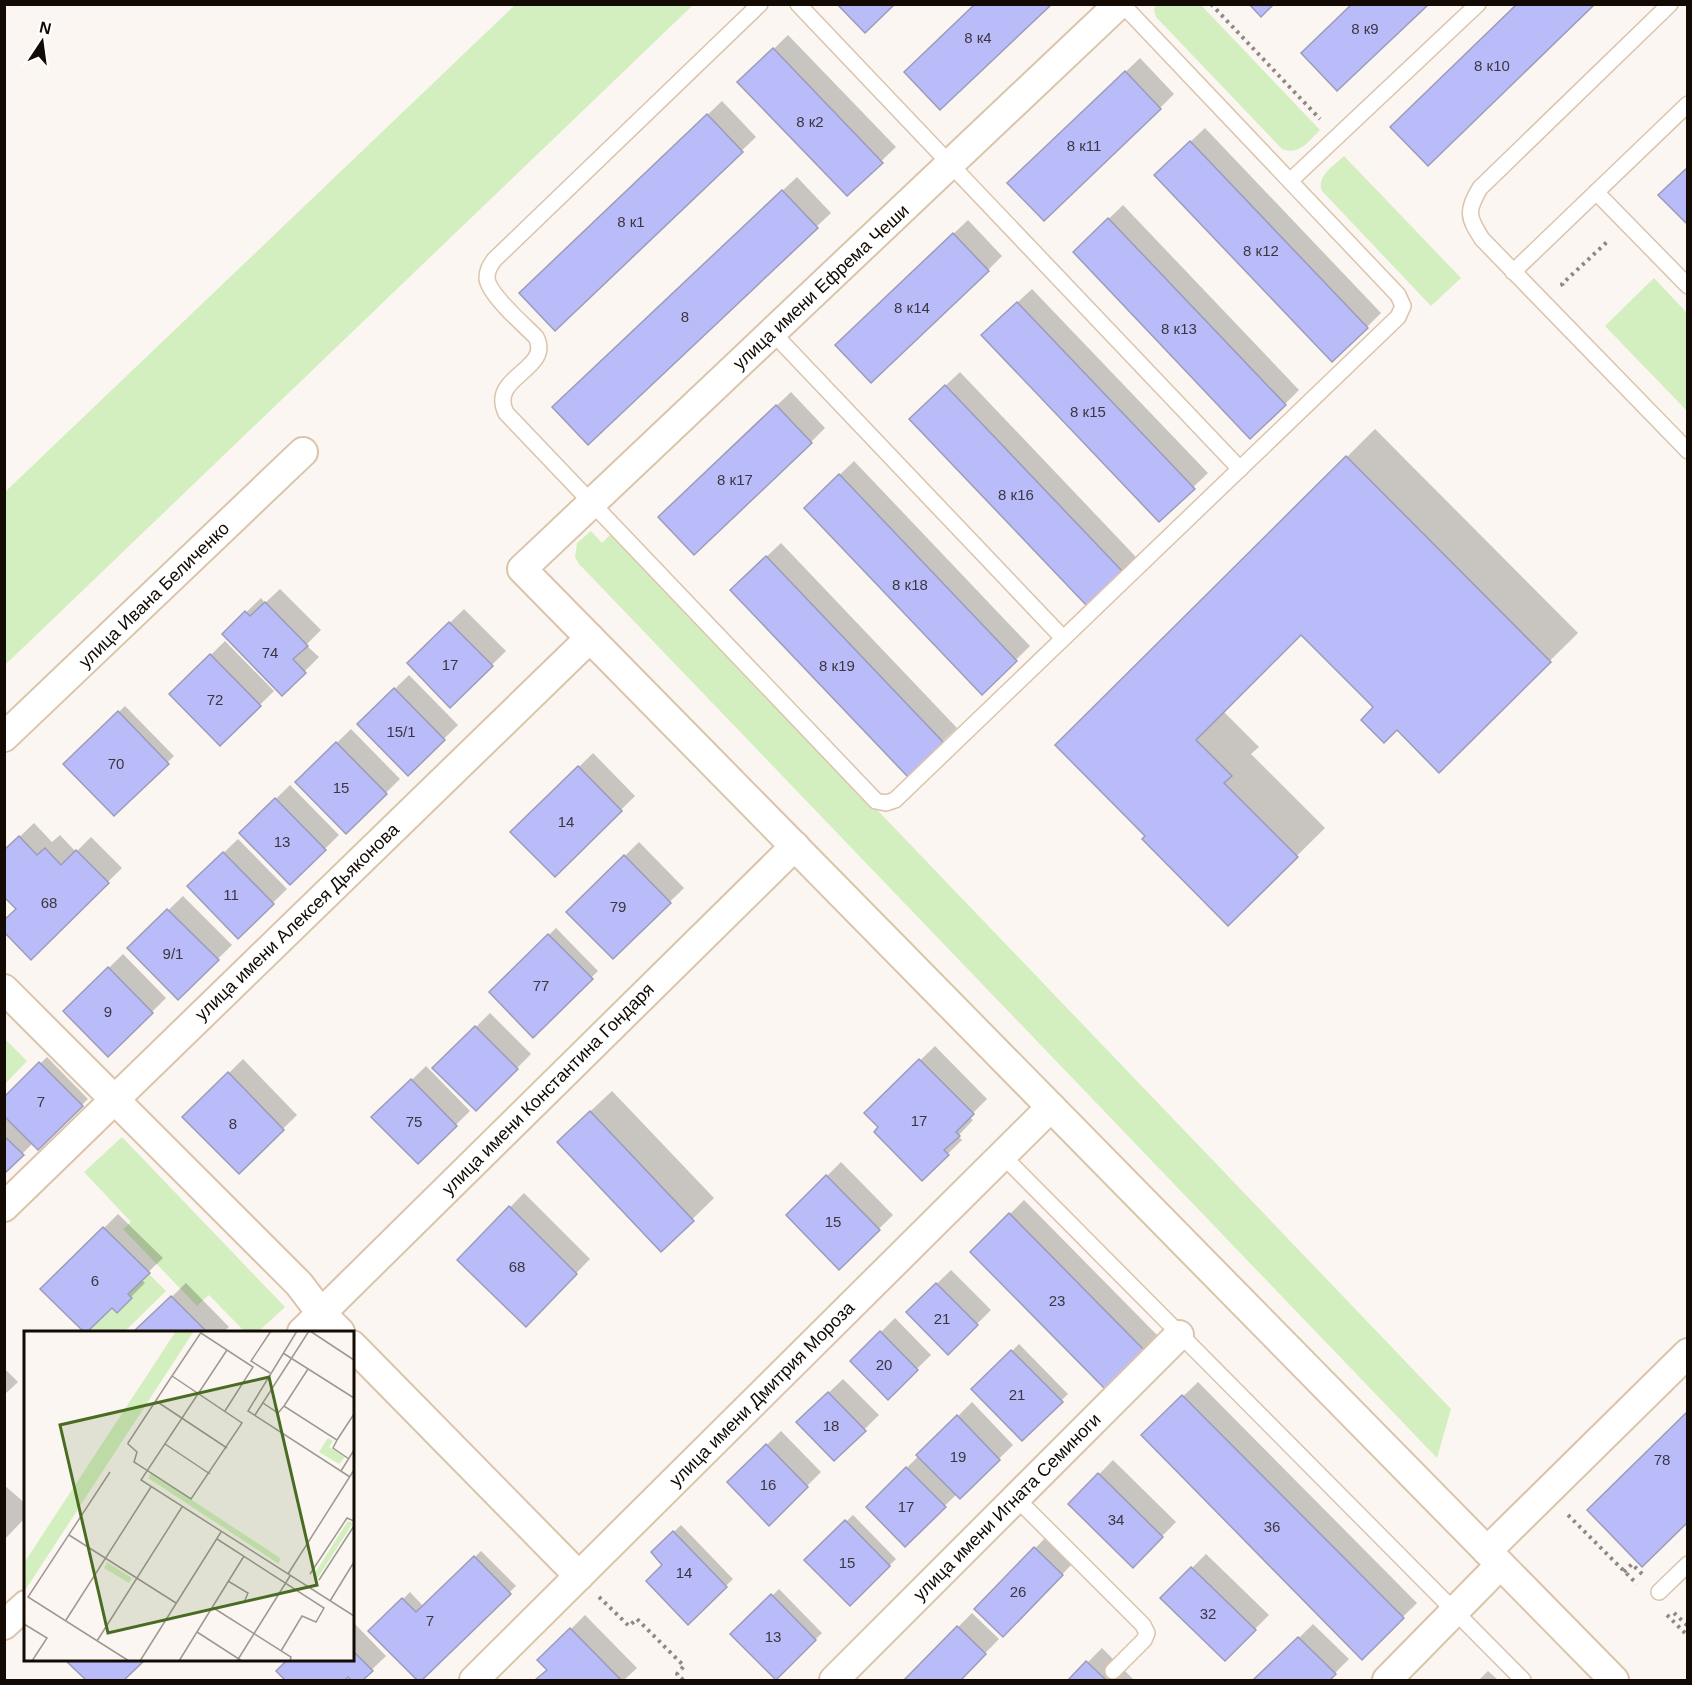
<svg xmlns="http://www.w3.org/2000/svg" width="1692" height="1685" font-family="Arial,sans-serif">
<rect width="100%" height="100%" fill="#fbf6f1"/>
<g fill="#d3efbf">
<path d="M516 4 693 5 5 665V492Z"/>
<path d="M1156 5H1201L1320 130C1309 141 1299 156 1282 149L1156 17 1154 10Z"/>
<path d="M1344 156 1461 278 1431 306 1322 191C1316 176 1334 166 1344 156Z"/>
<path d="M1654 278 1687 313V411L1605 326Z"/>
<path d="M591 531 602 543 612 533 1451 1409 1437 1458 579 564 575 557 577 543Z"/>
<path d="M5 1039 27 1061 5 1084H4Z"/>
<path d="M122 1137 285 1307 258 1332H245L209 1295 197 1306 123 1229 131 1222 84 1172Z"/>
<path d="M149 1274 166 1291 124 1332H87L112 1309 117 1314 132 1298 129 1294Z"/>
</g>
<g fill="#0003">
<path d="M788 35 896 147 847 194 754 68Z"/>
<path d="M1140 58 1174 94 1160 108 1024 169Z"/>
<path d="M722 101 756 137 555 329 535 279Z"/>
<path d="M1205 128 1381 313 1367 327 1170 161Z"/>
<path d="M797 177 831 213 588 443 568 393Z"/>
<path d="M1123 205 1299 390 1285 404 1089 238Z"/>
<path d="M968 220 1002 256 988 270 851 331Z"/>
<path d="M1032 289 1208 473 1159 520 997 321Z"/>
<path d="M960 372 1136 557 1087 604 925 405Z"/>
<path d="M791 392 825 428 811 442 674 503Z"/>
<path d="M1375 429 1578 633 1439 771 1301 633 1223 711 1259 747 1251 754 1325 828 1228 924 1147 836 1057 745Z"/>
<path d="M854 461 1030 646 982 693 820 494Z"/>
<path d="M781 543 957 728 908 774 746 576Z"/>
<path d="M280 589 321 630 306 645 319 657 282 694 224 634 261 598 265 603Z"/>
<path d="M464 609 506 651 450 706 409 663Z"/>
<path d="M225 641 274 691 220 744 171 694Z"/>
<path d="M409 675 458 725 408 774 359 724Z"/>
<path d="M125 706 174 756 114 814 65 764Z"/>
<path d="M351 729 400 779 346 832 297 782Z"/>
<path d="M593 753 635 796 555 875 513 832Z"/>
<path d="M290 785 339 835 290 883 241 833Z"/>
<path d="M34 823 52 842 60 835 76 852 91 837 122 868 31 957 4 852Z"/>
<path d="M238 839 287 889 238 937 189 886Z"/>
<path d="M639 842 684 888 613 957 568 912Z"/>
<path d="M183 896 232 945 178 998 129 948Z"/>
<path d="M556 928 598 971 533 1035 491 992Z"/>
<path d="M123 954 166 998 108 1055 65 1011Z"/>
<path d="M490 1013 531 1054 476 1109 435 1068Z"/>
<path d="M935 1046 987 1099 969 1117 973 1120 958 1136 962 1140 922 1179 866 1113Z"/>
<path d="M47 1057 88 1099 38 1148 33 1143 4 1172V1099Z"/>
<path d="M243 1059 297 1115 239 1172 185 1117Z"/>
<path d="M426 1066 470 1111 418 1162 374 1117Z"/>
<path d="M612 1091 714 1198 661 1250 580 1121Z"/>
<path d="M841 1162 893 1215 839 1268 788 1215Z"/>
<path d="M524 1193 590 1259 526 1325 459 1260Z"/>
<path d="M1024 1200 1157 1335 1105 1387 972 1252Z"/>
<path d="M118 1214 163 1258 141 1279 145 1283 117 1311 112 1306 43 1289Z"/>
<path d="M951 1270 991 1310 948 1353 908 1312Z"/>
<path d="M186 1283 229 1327 223 1332H135Z"/>
<path d="M895 1318 931 1355 888 1397 852 1361Z"/>
<path d="M1019 1344 1068 1394 1022 1439 973 1389Z"/>
<path d="M4 1368 18 1382 4 1395Z"/>
<path d="M843 1379 879 1415 834 1459 798 1422Z"/>
<path d="M1198 1382 1417 1603 1362 1657 1143 1435Z"/>
<path d="M972 1402 1013 1445 960 1497 957 1494 905 1544 868 1507Z"/>
<path d="M781 1431 821 1472 769 1524 729 1482Z"/>
<path d="M1113 1460 1176 1522 1133 1566 1070 1504Z"/>
<path d="M4 1485 26 1504V1517L4 1540Z"/>
<path d="M853 1515 896 1559 850 1604 806 1560Z"/>
<path d="M681 1525 733 1579 688 1623 664 1565 653 1552Z"/>
<path d="M1049 1534 1076 1560 1003 1635 976 1609Z"/>
<path d="M481 1551 516 1586 419 1680 371 1631 410 1592 424 1607Z"/>
<path d="M1206 1554 1269 1615 1225 1659 1162 1598Z"/>
<path d="M779 1589 822 1633 776 1678 733 1634Z"/>
<path d="M972 1613 999 1639 959 1680H906Z"/>
<path d="M585 1615 637 1668 624 1680H537L548 1669 540 1660Z"/>
<path d="M352 1621 386 1656 361 1680H353L348 1675 342 1680H287L278 1671 289 1660H352Z"/>
<path d="M1313 1624 1349 1659 1328 1680H1256Z"/>
<path d="M1102 1648 1134 1680H1070Z"/>
<path d="M67 1660H143L122 1680H88Z"/>
<path d="M1488 1671 1498 1680H1479Z"/>
</g>
<g fill="#babcfa" stroke="#9a9cba" stroke-width="1.5">
<path d="M837 4H895L865 33Z"/>
<path d="M975 4H1052L940 110 904 72Z"/>
<path d="M1249 4H1274L1261 17Z"/>
<path d="M1352 4H1429L1337 91 1301 53Z"/>
<path d="M1517 4H1595L1428 166 1390 127Z"/>
<path d="M773 48 883 163 847 196 737 82Z"/>
<path d="M1125 71 1161 109 1044 221 1007 183Z"/>
<path d="M707 114 743 152 555 331 519 293Z"/>
<path d="M1190 141 1368 328 1332 362 1154 175Z"/>
<path d="M1688 167V225L1658 195Z"/>
<path d="M782 190 818 228 588 445 552 407Z"/>
<path d="M1108 218 1286 405 1250 439 1073 252Z"/>
<path d="M953 233 989 271 871 383 835 345Z"/>
<path d="M1017 302 1195 489 1159 522 981 335Z"/>
<path d="M945 385 1123 572 1087 606 909 419Z"/>
<path d="M776 405 812 443 694 555 658 517Z"/>
<path d="M1346 456 1551 662 1439 773 1397 730 1384 743 1361 720 1373 707 1301 635 1196 740 1232 776 1224 783 1298 857 1228 926 1142 839 1145 836 1055 745Z"/>
<path d="M839 474 1017 661 982 695 804 508Z"/>
<path d="M766 556 944 743 908 777 730 590Z"/>
<path d="M265 602 308 646 293 659 306 673 282 696 222 634 245 611 250 616Z"/>
<path d="M449 622 493 666 450 708 407 663Z"/>
<path d="M210 654 261 706 220 746 169 694Z"/>
<path d="M394 688 445 740 408 776 357 724Z"/>
<path d="M118 711 169 764 114 816 63 764Z"/>
<path d="M336 742 387 794 346 834 295 782Z"/>
<path d="M578 766 622 811 555 877 510 832Z"/>
<path d="M275 798 326 850 290 885 239 833Z"/>
<path d="M19 836 37 855 45 848 61 865 76 850 109 883 31 960 4 932V920L16 909 4 897V850Z"/>
<path d="M223 852 274 904 238 939 187 886Z"/>
<path d="M624 855 671 903 613 959 566 912Z"/>
<path d="M167 909 219 960 178 1000 127 948Z"/>
<path d="M548 934 593 979 533 1038 489 992Z"/>
<path d="M108 967 153 1013 108 1057 63 1011Z"/>
<path d="M475 1026 518 1069 476 1111 432 1068Z"/>
<path d="M919 1059 974 1114 956 1132 960 1136 944 1150 949 1155 922 1181 874 1132 878 1127 864 1113Z"/>
<path d="M39 1062 83 1106 38 1150 4 1116V1097Z"/>
<path d="M228 1072 284 1130 239 1174 182 1117Z"/>
<path d="M411 1079 457 1126 418 1164 371 1117Z"/>
<path d="M590 1111 694 1221 661 1252 557 1142Z"/>
<path d="M4 1136 24 1155 4 1174Z"/>
<path d="M826 1175 880 1230 839 1270 786 1215Z"/>
<path d="M509 1206 577 1274 526 1327 457 1260Z"/>
<path d="M1009 1213 1144 1350 1105 1389 970 1252Z"/>
<path d="M103 1227 150 1273 128 1294 132 1298 117 1313 112 1308 87 1332H84L40 1289Z"/>
<path d="M936 1283 978 1325 948 1355 906 1312Z"/>
<path d="M171 1296 207 1332H133Z"/>
<path d="M880 1331 918 1370 888 1400 850 1361Z"/>
<path d="M1011 1350 1063 1402 1022 1441 971 1389Z"/>
<path d="M828 1392 866 1431 834 1461 796 1422Z"/>
<path d="M1182 1395 1404 1618 1362 1660 1141 1435Z"/>
<path d="M1688 1411V1522L1642 1567 1587 1510Z"/>
<path d="M957 1415 1000 1460 960 1499 916 1455Z"/>
<path d="M766 1444 808 1487 769 1526 727 1482Z"/>
<path d="M906 1467 946 1507 905 1547 866 1507Z"/>
<path d="M1098 1473 1163 1537 1133 1568 1068 1504Z"/>
<path d="M845 1520 890 1566 850 1606 804 1560Z"/>
<path d="M673 1531 727 1587 688 1625 646 1581 662 1565 651 1552Z"/>
<path d="M1034 1547 1063 1575 1003 1637 974 1609Z"/>
<path d="M474 1556 511 1594 422 1680H417L368 1631 402 1598 416 1612Z"/>
<path d="M1191 1567 1256 1630 1225 1661 1160 1598Z"/>
<path d="M771 1594 816 1640 776 1680 730 1634Z"/>
<path d="M957 1626 986 1654 961 1680H904Z"/>
<path d="M570 1628 621 1680H535L547 1670 537 1660Z"/>
<path d="M1298 1637 1336 1674 1330 1680H1253Z"/>
<path d="M352 1650 373 1671 363 1680H351L348 1677 345 1680H285L276 1671 287 1660H352Z"/>
<path d="M65 1660H145L124 1680H86Z"/>
<path d="M1086 1661 1106 1680H1068Z"/>
</g>
<g fill="none" stroke-linecap="round" stroke-linejoin="round">
<defs>
<g id="lane">
<path d="M760 4 494 260C490 266 487 270 487 278 488 294 524 325 536 337 553 370 488 376 506 413L876 801 886 803 895 800 1398 317 1403 306 1398 295 1122 4"/>
<path d="M798 4 1240 469"/>
<path d="M1670 4 1480 188C1466 212 1468 217 1482 239L1688 451"/>
<path d="M1290 181 1478 4"/>
<path d="M1596 192 1688 286"/>
<path d="M1513 272 1688 104"/>
<path d="M772 332 1063 638"/>
<path d="M1002 1155 1523 1680"/>
<path d="M1016 1498 1143 1625 1147 1633 1144 1640 1113 1671"/>
<path d="M1659 1592 1688 1564"/>
</g>
<g id="street">
<path d="M1119 4 522 569 1614 1680"/>
<path d="M4 737 303 452"/>
<path d="M4 989 299 1284 321 1313 340 1332"/>
<path d="M4 1207 590 638"/>
<path d="M302 1332 795 846"/>
<path d="M352 1345 579 1576"/>
<path d="M1487 1551 1688 1353"/>
<path d="M4 1625 26 1605"/>
<path d="M474 1680 1051 1107"/>
<path d="M834 1680 1179 1335"/>
<path d="M1387 1680 1500 1565"/>
</g>
</defs>
<use href="#lane" stroke="#dcc4ab" stroke-width="18"/>
<use href="#street" stroke="#dcc4ab" stroke-width="32"/>
<g stroke="#908983" stroke-width="4" stroke-dasharray="3 4.5" stroke-linecap="butt">
<path d="M1211 4 1320 119"/>
<path d="M1563 286 1562 284 1608 241"/>
<path d="M1568 1515 1637 1584"/>
<path d="M1624 1572 1632 1564 1643 1575"/>
<path d="M599 1597 629 1626 637 1619 684 1666 677 1674 683 1680"/>
<path d="M1674 1613 1688 1626"/>
<path d="M1667 1615 1688 1636"/>
</g>
<use href="#lane" stroke="#fff" stroke-width="15"/>
<use href="#street" stroke="#fff" stroke-width="28"/>
</g>
<g text-anchor="middle" stroke-width="5" stroke-linejoin="round" paint-order="stroke">
<g font-size="15" fill="#3c3641">
<text x="1365" y="34">8 к9</text>
<text x="978" y="43">8 к4</text>
<text x="1492" y="71">8 к10</text>
<text x="810" y="127">8 к2</text>
<text x="1084" y="151">8 к11</text>
<text x="631" y="227">8 к1</text>
<text x="1261" y="256">8 к12</text>
<text x="912" y="313">8 к14</text>
<text x="685" y="322">8</text>
<text x="1179" y="334">8 к13</text>
<text x="1088" y="417">8 к15</text>
<text x="735" y="485">8 к17</text>
<text x="1016" y="500">8 к16</text>
<text x="910" y="590">8 к18</text>
<text x="270" y="658">74</text>
<text x="450" y="670">17</text>
<text x="837" y="671">8 к19</text>
<text x="215" y="705">72</text>
<text x="401" y="737">15/1</text>
<text x="116" y="769">70</text>
<text x="341" y="793">15</text>
<text x="566" y="827">14</text>
<text x="282" y="847">13</text>
<text x="231" y="900">11</text>
<text x="49" y="908">68</text>
<text x="618" y="912">79</text>
<text x="173" y="959">9/1</text>
<text x="541" y="991">77</text>
<text x="108" y="1017">9</text>
<text x="41" y="1107">7</text>
<text x="919" y="1126">17</text>
<text x="414" y="1127">75</text>
<text x="233" y="1129">8</text>
<text x="833" y="1227">15</text>
<text x="517" y="1272">68</text>
<text x="95" y="1286">6</text>
<text x="1057" y="1306">23</text>
<text x="942" y="1324">21</text>
<text x="884" y="1370">20</text>
<text x="1017" y="1400">21</text>
<text x="831" y="1431">18</text>
<text x="958" y="1462">19</text>
<text x="1662" y="1465">78</text>
<text x="768" y="1490">16</text>
<text x="906" y="1512">17</text>
<text x="1116" y="1525">34</text>
<text x="1272" y="1532">36</text>
<text x="847" y="1568">15</text>
<text x="684" y="1578">14</text>
<text x="1018" y="1597">26</text>
<text x="1208" y="1619">32</text>
<text x="430" y="1626">7</text>
<text x="773" y="1642">13</text>
</g>
<g font-size="18" fill="#120a03" stroke="#fff">
<text transform="translate(821 287) rotate(-43)" y="6">улица имени Ефрема Чеши</text>
<text transform="translate(154 595) rotate(-44)" y="6">улица Ивана Беличенко</text>
<text transform="translate(297 922) rotate(-44)" y="6">улица имени Алексея Дьяконова</text>
<text transform="translate(548 1089) rotate(-45)" y="6">улица имени Константина Гондаря</text>
<text transform="translate(762 1394) rotate(-45)" y="6">улица имени Дмитрия Мороза</text>
<text transform="translate(1007 1507) rotate(-45)" y="6">улица имени Игната Семиноги</text>
</g>
</g>
<g transform="translate(24 1331)">
<rect width="330" height="330" fill="#fbf6f1"/>
<path d="M152 0H170L0 261V232ZM304 107 309 110 305 116 321 126 315 133 295 121ZM127 142 256 227 255 233 124 147ZM324 190 329 192 293 248 289 245ZM83 231 108 247 105 252 80 237Z" fill="#d3efbf"/>
<path fill="none" stroke="#9e9892" stroke-width="1.5" d="M273 0 224 80 326 146M286 0 330 29M203 19 117 149 330 285M259 22 330 67M246 42 227 30 247 0M148 45 218 92 167 168 110 131 113 121 104 113V112L148 45 176 3 177 2 229 36 201 80M132 70 203 117M239 72 254 82 260 75 313 109 309 117 325 128M260 75 284 38M231 84 285 0M313 109 330 83M141 113 186 143M317 140 330 119M86 141 4 266 105 330M45 204 152 272M193 208 300 277 292 291 278 285 257 320M264 243 330 139M286 243 323 187 330 190M295 249 330 195M204 250 224 262 221 269M306 270 330 231M188 276 267 326 266 330M42 289 127 156M0 293 23 307 8 330M173 301 218 330M73 310 158 176M116 330 197 201M155 330 220 225M213 330 266 245"/>
<path fill="#4a6b22" fill-opacity="0.15" stroke="#4a6b22" stroke-width="3" d="M245 46 293 254 84 302 36 94Z"/>
<rect width="330" height="330" fill="none" stroke="#120a03" stroke-width="3"/>
</g>
<rect width="1692" height="1685" fill="none" stroke="#120a03" stroke-width="12"/>
<g transform="translate(42 42) rotate(13)" stroke="#ffffff" stroke-width="4.5" paint-order="stroke">
<path d="M0-4.5L10 22L0 15L-10 22Z" fill="#120a03"/>
<text y="-9" font-size="16" font-weight="bold" text-anchor="middle" fill="#120a03">N</text>
</g>
</svg>
